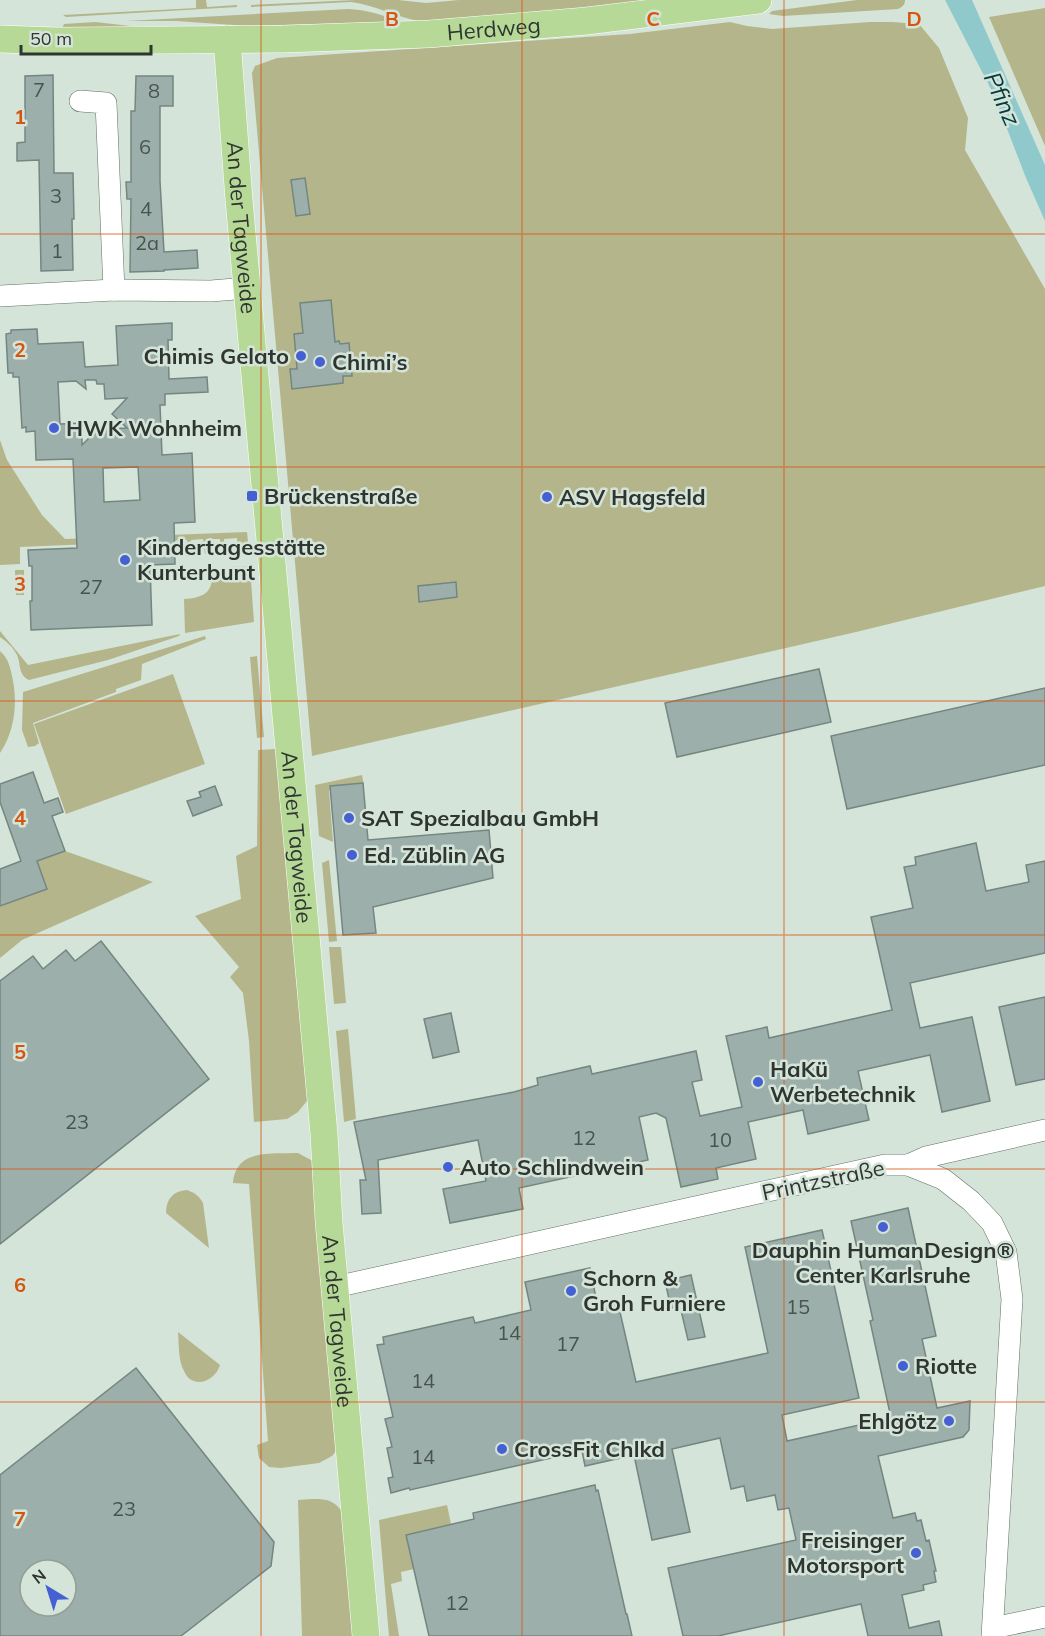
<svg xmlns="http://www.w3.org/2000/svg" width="1045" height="1636" font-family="Mulish,sans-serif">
<rect width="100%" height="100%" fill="#d5e4d9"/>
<g fill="#b4b58a">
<path d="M196 0H206L207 7 237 5V7L66 17 63 15 196 8Z"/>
<path d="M355 0H398L426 3 459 0H667L536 14 419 21C396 17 375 5 351 2L251 7V5Z"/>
<path d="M857 0H905C905 5 902 7 898 9L783 16 769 14 772 11Z"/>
<path d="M1045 8V146L989 17Z"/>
<path d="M348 9C366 10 383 14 398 22L248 26 176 21H126Z"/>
<path d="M95 22 130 26 167 27 62 29 64 24Z"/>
<path d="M730 22 747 26 772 29 870 22H892L919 24 939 48 968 118 965 150 1045 289V586L856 632 312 756 252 73 255 66 277 58 630 34Z"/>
<path d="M0 440 7 460 42 515 65 539 247 532 249 552 238 553 237 538 224 539 225 553H221L220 539H208V554H205L203 539 191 540V554H188L187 540 20 547V564L0 565Z"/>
<path d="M250 567 254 622 185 633 184 599C223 597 204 576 221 569 229 566 241 567 250 567Z"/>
<path d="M15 570H24V595H16Z"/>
<path d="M0 631 28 665 180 634 179 636 108 660 29 680C18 675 21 664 17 655 13 647 7 642 0 637Z"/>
<path d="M205 636 206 639 142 664 141 680 116 689V692L33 723 39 743 35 746 28 747 22 730 23 692Z"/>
<path d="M0 651C8 658 10 666 12 676 18 702 15 731 0 753Z"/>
<path d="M257 656 264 737 257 738 250 657Z"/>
<path d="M173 674 205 764 66 814 34 724Z"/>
<path d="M276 749 310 1097 298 1112 287 1119 254 1122 249 1041 243 993 230 977 239 967 195 916 241 899 236 856 257 846 258 750Z"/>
<path d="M362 775 364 786 329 790 333 842 319 836 315 785Z"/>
<path d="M65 851 153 882 22 940 0 958V906L37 861Z"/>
<path d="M329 860 337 941 329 942 322 863Z"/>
<path d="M329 947H341L346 1003 334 1004Z"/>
<path d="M348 1029 356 1119 344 1122 336 1031Z"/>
<path d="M298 1153 311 1160 318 1169 340 1446 332 1456 319 1463 281 1468 269 1467 259 1458 257 1445 268 1441 249 1184 233 1183C236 1148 272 1154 298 1153Z"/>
<path d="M187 1190C195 1193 199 1196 203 1203L209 1248 166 1213C166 1199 173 1191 187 1190Z"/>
<path d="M178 1332 220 1365C215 1382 192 1390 184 1371 178 1360 179 1344 178 1332Z"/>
<path d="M312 1499C330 1499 334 1501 345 1515L356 1636H302L298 1500Z"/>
<path d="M447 1505 451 1524 421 1531 414 1569 401 1572 402 1581 391 1584 399 1636H389L379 1520Z"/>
</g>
<path fill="#8fc9cc" d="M945 0H972L1045 165V221L1026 178 994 95Z"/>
<g fill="#9cafaa" stroke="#748681" stroke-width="1.5" fill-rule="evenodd">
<path d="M53 75 54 173H73L74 219H72L73 270 41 271 39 160 17 161V143L25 142V76Z"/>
<path d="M136 76H173V106H160V181L164 252 197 250 198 268 164 270V271L130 272 131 199H127L126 182H131V111H135Z"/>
<path d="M305 178 310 214 296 216 291 180Z"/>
<path d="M331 300 335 342 339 341 340 344 349 343 352 376H343V383L292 389 290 369H297L294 334 303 333 300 303Z"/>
<path d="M172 323V340H168L169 379 207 377 208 392 165 394V405H160L162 455 192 453 195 522 174 523 175 564 150 565 152 625 31 630 30 601H32V566H29L28 550 77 548 73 459 36 460 35 431 26 432V427L22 428 19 377H13V373H8L6 334 11 333V330L37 329 38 344 83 342 85 367 118 365 116 326ZM85 380H96L97 384H104L105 399 127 398 112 414 127 428 98 429 82 445V423L60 424 58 382 76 381 86 389ZM138 467 140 500 104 502 103 468Z"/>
<path d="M456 582 457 597 419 602 418 586Z"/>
<path d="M819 669 831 722 677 757 665 703Z"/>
<path d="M1045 688V765L847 809 831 736Z"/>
<path d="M33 772 44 803 58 798 63 812 52 816 65 851 37 861 47 889 0 906V869L21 861 0 802V784Z"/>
<path d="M363 783 368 840 489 830 493 878 373 907 376 933 343 935 330 786Z"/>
<path d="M215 786 222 805 193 816 187 801 201 797 199 792Z"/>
<path d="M976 843 986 891 1029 882 1026 865 1045 861V953L910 983 920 1028 972 1017 990 1101 942 1112 930 1055 858 1071 869 1120 808 1134 803 1110 748 1122 756 1159 716 1168 718 1179 681 1187 666 1118 656 1113 639 1117 648 1160 519 1188 523 1209 450 1223 443 1189 486 1181 478 1140 378 1160 381 1213 362 1214 360 1180H366L354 1122 514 1092 538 1085 537 1078 590 1066 592 1074 696 1051 702 1080 692 1082 700 1116 742 1107 726 1036 767 1027 769 1038 892 1010 871 917 913 908 904 867 916 865 915 857Z"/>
<path d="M101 941 209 1079 0 1244V981L33 956 43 969 66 950 75 961Z"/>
<path d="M1045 997V1079L1016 1085 999 1007Z"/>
<path d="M451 1013 459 1052 433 1058 424 1019Z"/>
<path d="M908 1208 936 1336 922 1339 937 1408 970 1401 969 1430 963 1437 878 1456 893 1518 915 1513 917 1521 921 1520 926 1541 929 1540 936 1571H934L936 1582 923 1585 924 1590 902 1595 909 1628 939 1621 942 1636H868L861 1604 718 1636H683L668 1568 796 1540 789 1508 778 1510 775 1495 747 1501 744 1486 731 1489 720 1438 672 1449 690 1532 652 1540 634 1455 585 1466 582 1451 410 1490 409 1488 391 1493 388 1478 393 1477 387 1448 392 1447 385 1419 393 1417 377 1345 384 1344 383 1337 473 1317 475 1323 531 1310 525 1282 590 1268 597 1303 617 1299 636 1382 768 1353 745 1247 822 1230 859 1398 782 1415 787 1441 891 1418 870 1321 873 1320 851 1221Z"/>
<path d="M691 1275 705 1337 688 1340 680 1306 671 1308 665 1281Z"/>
<path d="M136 1368 274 1542 271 1566 181 1636H0V1475ZM30 1570H66V1606H30Z"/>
<path d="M595 1485 596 1491 598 1490 626 1614H627L632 1636H429L406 1535 474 1519 473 1513Z"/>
</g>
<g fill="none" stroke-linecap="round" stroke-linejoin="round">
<defs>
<g id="minor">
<path d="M80 101 106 103 114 290"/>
<path d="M0 296 114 290 211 291 247 288"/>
<path d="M908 1165 926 1157 1045 1130"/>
<path d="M335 1287 885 1165H908L943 1179 971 1201 992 1223 1006 1252 1012 1299 992 1636"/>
<path d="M993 1628 1045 1617"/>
</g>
<g id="major">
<path id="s1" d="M0 39 56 41 283 39 429 34 586 21 758 0"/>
<path id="s2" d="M227 39 239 200 324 1134 329 1223 366 1636"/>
</g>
</defs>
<use href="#minor" stroke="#627066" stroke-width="22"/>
<use href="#major" stroke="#fff" stroke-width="28"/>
<use href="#minor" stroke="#fff" stroke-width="21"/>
<use href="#major" stroke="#b7d998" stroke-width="27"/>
</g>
<path fill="none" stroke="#d65510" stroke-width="1.5" stroke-opacity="0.55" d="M261 0V1636M522 0V1636M784 0V1636M0 234H1045M0 467H1045M0 701H1045M0 935H1045M0 1169H1045M0 1402H1045"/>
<g fill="#4460d3" stroke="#d5e4d9" stroke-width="2">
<circle cx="301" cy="356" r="6"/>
<circle cx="320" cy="362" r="6"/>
<circle cx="54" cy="428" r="6"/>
<rect x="246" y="490" width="12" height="12" rx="3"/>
<circle cx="547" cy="497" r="6"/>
<circle cx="125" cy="560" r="6"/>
<circle cx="349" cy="818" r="6"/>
<circle cx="352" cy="855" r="6"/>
<circle cx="758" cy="1082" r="6"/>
<circle cx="448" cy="1167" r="6"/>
<circle cx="883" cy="1227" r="6"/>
<circle cx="571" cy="1291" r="6"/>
<circle cx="903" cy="1366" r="6"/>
<circle cx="949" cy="1421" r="6"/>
<circle cx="502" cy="1449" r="6"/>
<circle cx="916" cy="1553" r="6"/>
</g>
<g text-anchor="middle" stroke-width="5" stroke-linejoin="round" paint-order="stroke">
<g font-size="20" fill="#4a544e">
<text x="39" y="97">7</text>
<text x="154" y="98">8</text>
<text x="145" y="154">6</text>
<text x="56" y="203">3</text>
<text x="146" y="216">4</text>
<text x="147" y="250">2a</text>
<text x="57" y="258">1</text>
<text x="91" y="594">27</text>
<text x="77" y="1129">23</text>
<text x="584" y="1145">12</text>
<text x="720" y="1147">10</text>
<text x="798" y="1314">15</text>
<text x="509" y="1340">14</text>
<text x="568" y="1351">17</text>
<text x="423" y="1388">14</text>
<text x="423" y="1464">14</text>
<text x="124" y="1516">23</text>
<text x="457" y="1610">12</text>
</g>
<g font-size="22" fill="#2f3530" stroke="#d5e4d9">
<text dy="8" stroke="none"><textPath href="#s1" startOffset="494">Herdweg</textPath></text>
<text dy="8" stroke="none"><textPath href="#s2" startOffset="189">An der Tagweide</textPath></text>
<text dy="8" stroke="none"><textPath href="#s2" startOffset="801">An der Tagweide</textPath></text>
<text transform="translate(823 1180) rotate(-12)" y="8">Printzstraße</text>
<text dy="8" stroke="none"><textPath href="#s2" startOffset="1287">An der Tagweide</textPath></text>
</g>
<g font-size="22" font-weight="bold" fill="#2f3530" stroke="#d5e4d9" text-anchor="start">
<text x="289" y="364" text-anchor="end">Chimis Gelato</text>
<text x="332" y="370">Chimi’s</text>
<text x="66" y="436">HWK Wohnheim</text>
<text x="264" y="504">Brückenstraße</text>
<text x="559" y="505">ASV Hagsfeld</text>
<text x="137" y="555">Kindertagesstätte<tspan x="137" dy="25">Kunterbunt</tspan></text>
<text x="361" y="826">SAT Spezialbau GmbH</text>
<text x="364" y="863">Ed. Züblin AG</text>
<text x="770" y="1077">HaKü<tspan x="770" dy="25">Werbetechnik</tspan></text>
<text x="460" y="1175">Auto Schlindwein</text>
<text x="883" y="1258" text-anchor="middle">Dauphin HumanDesign®<tspan x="883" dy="25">Center Karlsruhe</tspan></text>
<text x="583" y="1286">Schorn &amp;<tspan x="583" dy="25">Groh Furniere</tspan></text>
<text x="915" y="1374">Riotte</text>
<text x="937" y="1429" text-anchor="end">Ehlgötz</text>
<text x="514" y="1457">CrossFit Chlkd</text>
<text x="904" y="1548" text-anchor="end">Freisinger<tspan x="904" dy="25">Motorsport</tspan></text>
</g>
<g font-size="24" font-style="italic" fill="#043d40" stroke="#d5e4d9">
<text transform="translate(1002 99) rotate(66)" y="8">Pfinz</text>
</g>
</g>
<g font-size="20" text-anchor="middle" font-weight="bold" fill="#d65510" stroke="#d5e4d9" stroke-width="5" stroke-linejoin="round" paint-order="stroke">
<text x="392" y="26">B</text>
<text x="653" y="26">C</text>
<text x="914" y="26">D</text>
<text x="20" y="124">1</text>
<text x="20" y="357">2</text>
<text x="20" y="591">3</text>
<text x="20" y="825">4</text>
<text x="20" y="1059">5</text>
<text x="20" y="1292">6</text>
<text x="20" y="1526">7</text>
</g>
<g transform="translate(48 1588) rotate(322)"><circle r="28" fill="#d5e4d9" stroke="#939e95" stroke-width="1.5"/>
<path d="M0-4.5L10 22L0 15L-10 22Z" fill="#4460d3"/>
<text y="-9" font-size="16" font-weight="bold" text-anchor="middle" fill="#2f3530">N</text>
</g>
<path d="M21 45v9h130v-9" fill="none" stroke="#2f3530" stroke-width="3"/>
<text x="30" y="45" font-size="18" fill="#2f3530" stroke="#d5e4d9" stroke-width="4.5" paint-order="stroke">50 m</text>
</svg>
